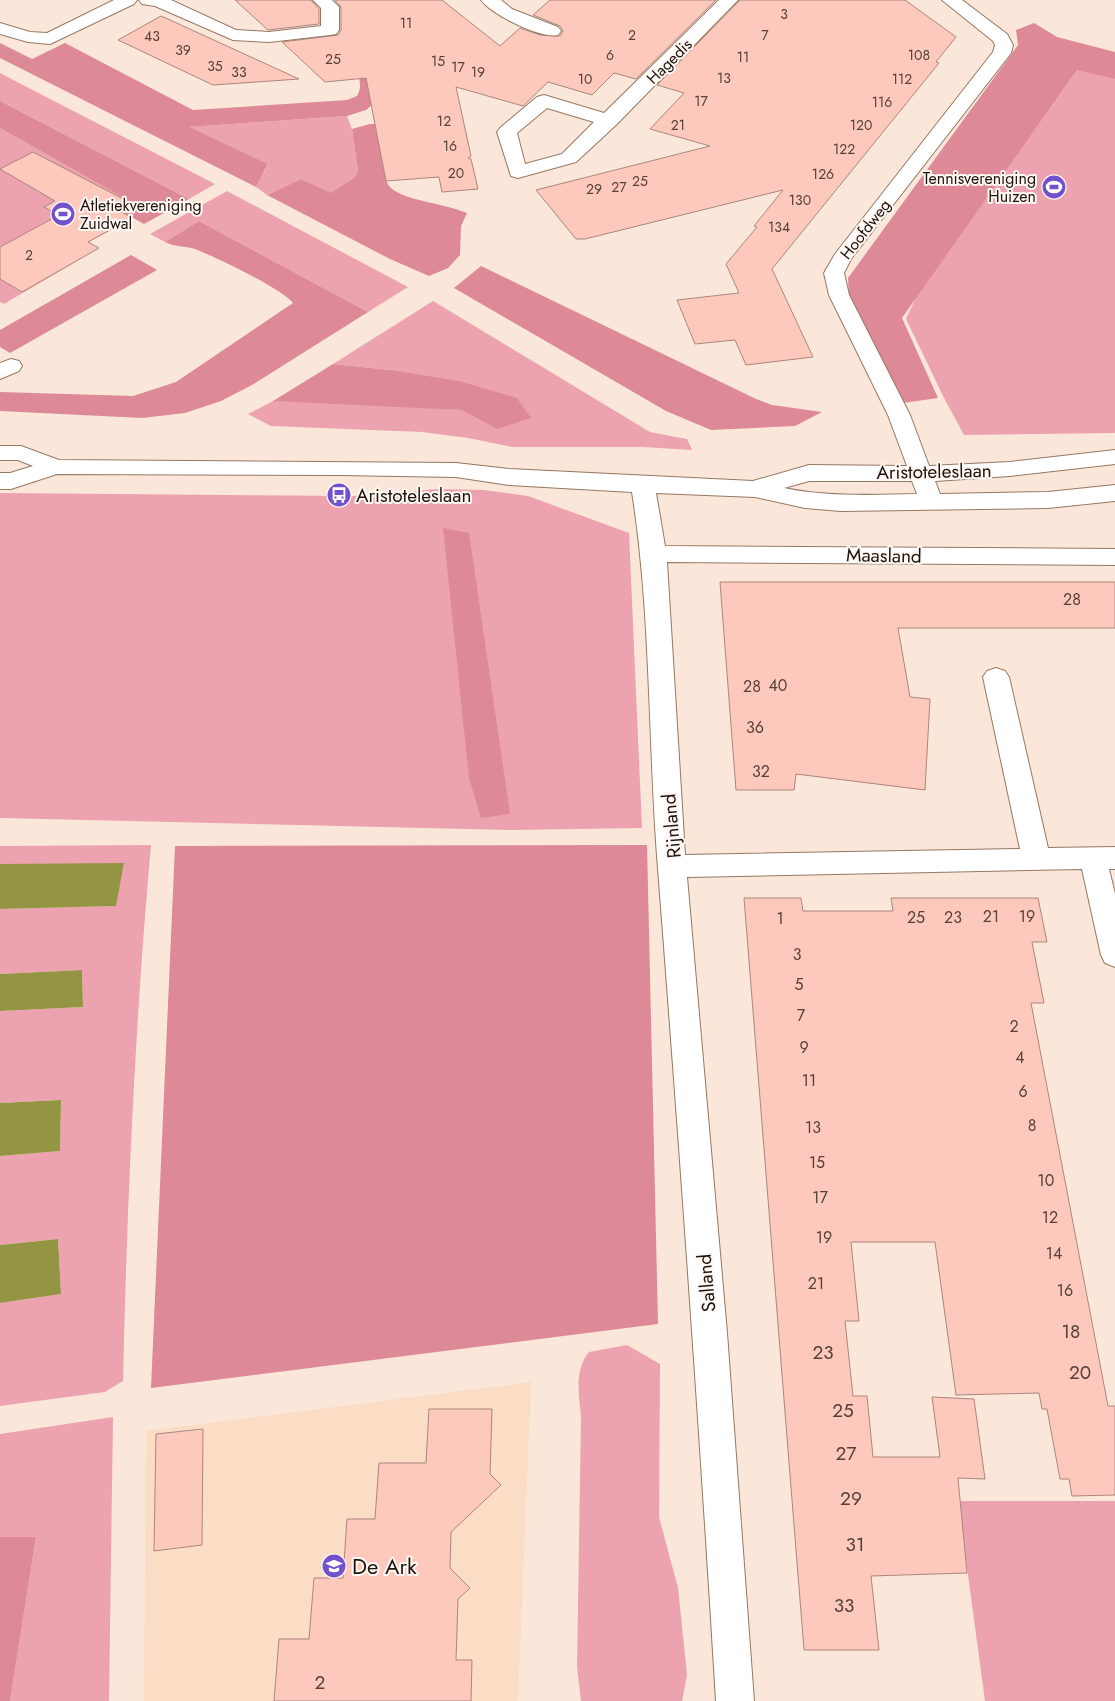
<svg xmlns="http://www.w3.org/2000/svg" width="1115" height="1701" font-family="Jost,sans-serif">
<rect width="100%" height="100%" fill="#fbe7d9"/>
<path fill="#fbdcc5" d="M531 1382 518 1701H144L146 1431Z"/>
<g fill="#eca3af">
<path d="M1078 69 1115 79V433L964 435 944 398 906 319 917 295Z"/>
<path d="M0 73 21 84 215 184 189 199 0 101Z"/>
<path d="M347 116 352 129 358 171 354 178 331 194 301 179 267 195 256 187 268 165 188 127Z"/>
<path d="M0 128 133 203 119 210 132 218 89 242 99 248 4 304 0 302Z"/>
<path d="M227 191 408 287 368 312 199 221 165 242 150 234Z"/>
<path d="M433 301 650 432 687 439 692 450 642 447H512L468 438 422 432 271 426 248 414 273 401 339 402 461 410 497 429 390 370 333 364Z"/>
<path d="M438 489 484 490 528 496 629 533 642 828 512 830 0 818V493L353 496Z"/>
<path d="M151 845C135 1024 127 1202 123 1381L105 1392 0 1406V1303L61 1294 58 1239 0 1245V1156L60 1151 61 1100 0 1103V1011L83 1007 82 970 0 974V909L115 906 124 864H0V846Z"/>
<path d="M627 1345 660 1364 659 1517 678 1588 687 1675 682 1701H581L577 1667 581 1417C579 1395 574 1370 589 1352Z"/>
<path d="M113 1417 109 1701H10L36 1537H0V1434Z"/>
<path d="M958 1501H1115V1701H985Z"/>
</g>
<g fill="#dd8998">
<path d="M1034 23 1057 37 1115 52V79L1077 70 902 318 938 398 903 403 849 297 848 278 1018 45 1016 30Z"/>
<path d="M0 43 32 59 65 43 193 110 347 100 357 96C363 86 359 77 355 67L368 66 375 102 366 110 347 116 189 127 268 164 256 187 0 58Z"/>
<path d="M0 101 189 199 144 224 119 210 131 202 0 128Z"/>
<path d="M370 124H375L386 180C388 185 390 188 395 191 411 201 446 204 467 213L461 226 460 255 448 268 429 276 390 259 267 195 301 179 331 193 354 178 358 171 352 129Z"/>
<path d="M199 221 368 312 252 385 221 401 185 413 142 418 0 411V392L133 396 176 382 293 303C281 288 215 257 195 249 185 246 174 247 165 242Z"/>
<path d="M131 255 157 270 10 353 0 347V330Z"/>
<path d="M481 266 756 399 772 405 822 412 795 426 711 430 666 411 454 288Z"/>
<path d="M333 364 390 370 459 381 517 398 531 418 497 429 461 410 273 401Z"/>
<path d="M443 528 469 533 510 814 481 818 469 778Z"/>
<path d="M647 845 658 1324 151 1388 175 846Z"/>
<path d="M0 1537H36L10 1701H0Z"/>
</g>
<g fill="#939543">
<path d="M124 863 116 906 0 909V864Z"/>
<path d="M82 970 83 1007 0 1011V974Z"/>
<path d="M61 1100 60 1151 0 1156V1103Z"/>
<path d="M58 1239 61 1294 0 1303V1245Z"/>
</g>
<g fill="#fec9bd" stroke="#ab867d">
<path d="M235 0H311L319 9V24L268 30Z"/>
<path d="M335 0H442L500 46 520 28 540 35 560 36 563 31 560 26 533 15 550 0H716L636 79 614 73 592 95 548 82 523 106 456 87 471 156 468 158 471 159 478 189 442 192 439 177 386 181 366 78 325 82 282 42 338 35 341 30V7Z"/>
<path d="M740 0H905L956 37 936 62 939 63 772 269 813 357 746 365 735 340 695 344 677 300 739 293 726 264 757 227 754 226 783 190 585 239H576L536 190 710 146 650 129 684 93 657 85Z"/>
<path d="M161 16 170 20 299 79 213 85 118 40Z"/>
<path d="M33 152 131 203 118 210 132 218 88 242 99 248 22 292 0 279V247L59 215 44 207 55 201 0 169Z"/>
<path d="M720 582H1115V628H898L910 697 930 699 925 790 796 774 794 790H736Z"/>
<path d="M744 898H801L803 911H893L891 898H1038L1047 942H1032L1044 1003H1031L1108 1406H1115V1495L1072 1496 1069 1479H1060L1047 1409H1042L1039 1393 956 1395 935 1242H851L859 1321H845L853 1396H867L873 1457H940L932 1397 974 1399 985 1479 958 1478 967 1573 871 1576 879 1650H804Z"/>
<path d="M429 1409H492L490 1474 501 1485 451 1532 450 1568 470 1588 458 1599 456 1660H472L471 1701H274L279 1639H309L314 1578H343L347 1519H375L379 1463H426Z"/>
<path d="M203 1429 202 1545 154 1551 156 1434Z"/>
</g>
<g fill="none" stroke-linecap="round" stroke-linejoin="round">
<defs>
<g id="minor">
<path d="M114 0H137L134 4 50 44 28 42 0 34V23L30 32 47 33Z"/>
<path d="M139 0H171L236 30 269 32 321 26V8L313 0H332L339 7V30L336 34 330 35 269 42 233 40 155 6 142 4Z"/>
<path d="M481 0H501L512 9 558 27 561 31 558 35C541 39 492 15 481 0Z"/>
<path d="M719 0H738L616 125 576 162 518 178 511 176 497 132 500 128 537 97 544 95 604 113ZM547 108 594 122 562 154 525 164 517 133Z"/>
<path d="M942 0H962L1007 34 1013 45 1011 53 851 259 844 273 849 295 910 415 929 466 1010 462 1115 450V464L1010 476 935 481 940 494 1048 492 1115 485V501L1048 508 841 511 805 508 755 497 656 493 665 546 1115 549V565L667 562 685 855 1020 849 983 677 987 671 996 668 1005 671 1009 677 1048 848 1115 847V869H1109L1115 894V967L1105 963 1101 955 1082 869 687 877 727 1333 754 1701H716C699 1419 679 1138 657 856 648 735 651 612 632 492L509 485 456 477 340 475 57 474 11 489H0V473H10L33 466 18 460H0V446H21L59 460 456 463 509 469 753 481 809 465 907 466 888 415 829 295 824 273 835 254 993 52 995 45 993 41ZM809 481H912L917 494C872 495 828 497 784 488Z"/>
<path d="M11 359 19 361 22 366 19 371 0 379V363Z"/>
</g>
</defs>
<use href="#minor" stroke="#957862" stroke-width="2"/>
<use href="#minor" fill="#fff" fill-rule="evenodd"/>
</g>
<defs>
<symbol id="stadium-disc" viewBox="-11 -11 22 22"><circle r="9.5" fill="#7251cb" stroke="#fef7f3"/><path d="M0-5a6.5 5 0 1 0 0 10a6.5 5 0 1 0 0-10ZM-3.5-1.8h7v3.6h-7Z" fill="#fff"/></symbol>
<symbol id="bus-disc" viewBox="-11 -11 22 22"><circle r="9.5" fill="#7251cb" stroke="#fef7f3"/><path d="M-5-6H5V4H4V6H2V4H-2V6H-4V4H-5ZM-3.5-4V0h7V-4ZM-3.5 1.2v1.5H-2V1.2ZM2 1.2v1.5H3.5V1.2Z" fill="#fff"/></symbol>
<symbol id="school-disc" viewBox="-11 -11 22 22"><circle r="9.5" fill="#7251cb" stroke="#fef7f3"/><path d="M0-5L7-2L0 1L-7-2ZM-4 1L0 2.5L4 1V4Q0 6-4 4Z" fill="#fff"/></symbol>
</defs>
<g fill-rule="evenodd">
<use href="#stadium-disc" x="1040" y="173" width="28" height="28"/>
<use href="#stadium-disc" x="49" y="200" width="28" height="28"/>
<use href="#bus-disc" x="325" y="481" width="28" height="28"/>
<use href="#school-disc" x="320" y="1552" width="28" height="28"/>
</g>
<g text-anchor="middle" stroke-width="4" stroke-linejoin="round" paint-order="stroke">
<g font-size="14" fill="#574138">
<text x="784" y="19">3</text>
<text x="406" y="28">11</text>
<text x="632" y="40">2</text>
<text x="765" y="40">7</text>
<text x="152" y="41">43</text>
<text x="183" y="55">39</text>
<text x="610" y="60">6</text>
<text x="919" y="60">108</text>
<text x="743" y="62">11</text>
<text x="333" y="64">25</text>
<text x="438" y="66">15</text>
<text x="215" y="71">35</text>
<text x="458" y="72">17</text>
<text x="239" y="77">33</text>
<text x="478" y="77">19</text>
<text x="724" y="83">13</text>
<text x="585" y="84">10</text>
<text x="902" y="84">112</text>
<text x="701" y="106">17</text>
<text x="882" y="107">116</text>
<text x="444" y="126">12</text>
<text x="678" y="130">21</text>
<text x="861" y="130">120</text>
<text x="450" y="151">16</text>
<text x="844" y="154">122</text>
<text x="456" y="178">20</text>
<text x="823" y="179">126</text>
<text x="640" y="186">25</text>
<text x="619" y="192">27</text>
<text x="594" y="194">29</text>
<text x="800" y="205">130</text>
<text x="779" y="232">134</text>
<text x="29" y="260">2</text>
</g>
<g font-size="16" fill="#1f140c" stroke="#fef7f3">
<text transform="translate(669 61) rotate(-45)" y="6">Hagedis</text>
<text transform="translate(865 229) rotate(-52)" y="6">Hoofdweg</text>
</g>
<g font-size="16" fill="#1f140c" stroke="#fef7f3" text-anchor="end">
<text x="1036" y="184">Tennisvereniging<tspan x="1036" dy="18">Huizen</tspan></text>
<text x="80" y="211" text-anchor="start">Atletiekvereniging<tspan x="80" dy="18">Zuidwal</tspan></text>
</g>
<g font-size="16" fill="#574138">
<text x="1072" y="605">28</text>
<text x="778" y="691">40</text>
<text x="752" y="692">28</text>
<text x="755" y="733">36</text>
<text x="761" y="777">32</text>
<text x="991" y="922">21</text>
<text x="1027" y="922">19</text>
<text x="916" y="923">25</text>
<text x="953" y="923">23</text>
<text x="780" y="924">1</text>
<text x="797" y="960">3</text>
<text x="799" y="990">5</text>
<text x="801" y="1021">7</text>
<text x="1014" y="1032">2</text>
<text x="804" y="1053">9</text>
<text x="1020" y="1063">4</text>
<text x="809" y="1086">11</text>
<text x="1023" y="1097">6</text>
<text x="1032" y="1131">8</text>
<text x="813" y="1133">13</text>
<text x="817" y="1168">15</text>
<text x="1046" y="1186">10</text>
<text x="820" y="1203">17</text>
<text x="1050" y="1223">12</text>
<text x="824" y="1243">19</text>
<text x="1054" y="1259">14</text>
<text x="816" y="1289">21</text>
<text x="1065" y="1296">16</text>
</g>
<g font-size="19" fill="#1f140c" stroke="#fef7f3">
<text transform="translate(934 471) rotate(-1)" y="7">Aristoteleslaan</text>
<text transform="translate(884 555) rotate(1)" y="7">Maasland</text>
<text transform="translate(671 826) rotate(-95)" y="7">Rijnland</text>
<text transform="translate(706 1283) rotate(-95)" y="7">Salland</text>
</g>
<g font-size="19" fill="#1f140c" stroke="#fef7f3" text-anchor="start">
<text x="356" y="502">Aristoteleslaan</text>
</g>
<g font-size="19" fill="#574138">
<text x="1071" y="1338">18</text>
<text x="823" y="1359">23</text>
<text x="1080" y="1379">20</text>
<text x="843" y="1417">25</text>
<text x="846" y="1460">27</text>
<text x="851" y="1505">29</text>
<text x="855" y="1551">31</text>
<text x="844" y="1612">33</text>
<text x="320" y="1689">2</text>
</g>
<g font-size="22" fill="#1f140c" stroke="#fef7f3" text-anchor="start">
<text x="352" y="1574">De Ark</text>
</g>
</g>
</svg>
